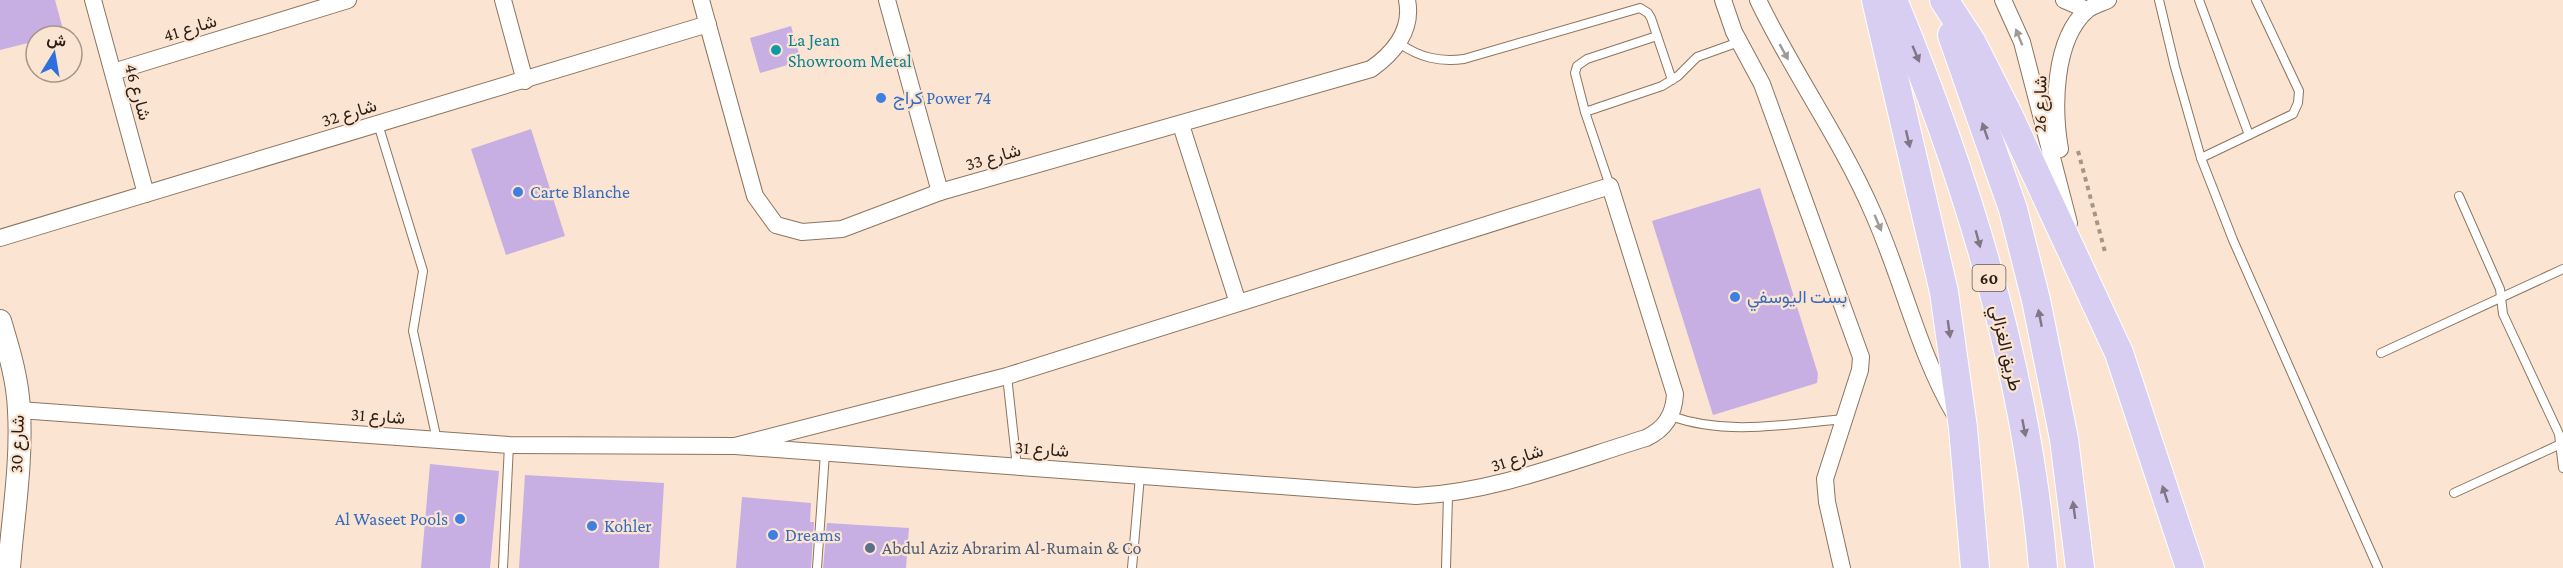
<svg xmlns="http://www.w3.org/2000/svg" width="2563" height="568" font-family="'Crimson Pro',Vazirmatn,serif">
<rect width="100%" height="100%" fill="#fbe5d2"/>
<g fill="#c7aee3">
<path d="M0 0H55L64 33 53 36H36V41L0 50Z"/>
<path d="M791 26 801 61 760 73 750 38Z"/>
<path d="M531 129 565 236 506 255 471 149Z"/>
<path d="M1760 188 1818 374 1817 383 1713 415 1652 221Z"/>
<path d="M430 464 499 471 490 568H421Z"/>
<path d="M525 475 664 483 659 568H519Z"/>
<path d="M742 497 811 503 810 522H814L811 568H736Z"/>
<path d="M827 523 909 528 906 568H823Z"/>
</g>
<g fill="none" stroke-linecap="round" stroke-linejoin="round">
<defs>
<g id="lane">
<path d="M2159 0 2175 67 2201 158 2233 240 2378 568"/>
<path d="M2199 0 2249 135"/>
<path d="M1399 43C1420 58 1440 62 1464 59L1640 8 1648 13 1651 18 1672 80"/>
<path d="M1585 112 1662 86 1678 76 1697 57 1739 42"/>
<path d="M378 124 423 271 413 331 437 440"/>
<path d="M2201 158 2293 114 2298 103 2299 91 2256 0"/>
<path d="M1610 186 1585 112 1575 73 1577 66 1587 59 1657 36"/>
<path d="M2459 196 2500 289 2503 314 2559 434 2563 468"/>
<path d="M2381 353 2563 269"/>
<path d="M1007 376 1017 467"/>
<path d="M1671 416C1726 436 1787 424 1844 419"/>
<path d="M2454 493 2563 443"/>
<path d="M503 568 509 445"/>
<path d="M817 568 825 453"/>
<path d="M1132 568 1140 476"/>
<path d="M1446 568 1448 495"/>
</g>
<g id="street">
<path d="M93 0 146 194"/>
<path d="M503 0 525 81"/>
<path d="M701 0 755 196 776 225 802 232 842 229 940 192 1371 69C1394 53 1413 30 1407 0"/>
<path d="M887 0 940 192"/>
<path d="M1723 0 1734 32 1762 84 1861 357 1860 370 1825 479 1827 502 1842 568"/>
<path d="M1758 0C1793 73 1841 139 1873 213 1903 280 1918 352 1955 415"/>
<path d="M2003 0 2022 42 2069 223"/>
<path d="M2064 0 2087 10"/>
<path d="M113 72 348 0"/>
<path d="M1181 125 1238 303"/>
<path d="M2060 149C2053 109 2053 40 2087 10 2092 6 2102 3 2108 0"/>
<path d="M0 238 708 24"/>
<path d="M19 410 509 445 735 446 1416 496C1495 492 1571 461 1646 438 1665 429 1674 415 1675 394L1610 186 1007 376 735 446"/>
</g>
<path id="secondary" d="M0 321C9 351 18 380 19 411 22 463 13 517 9 568"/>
<g id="highway">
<path d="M1876 0 1944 292 1963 428 1975 568"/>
<path d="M1893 0C1968 180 2027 372 2043 568"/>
<path d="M1944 0 1972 43 2008 114 2119 353 2190 568"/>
<path d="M1952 35 2013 209 2036 300 2064 439 2080 568"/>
</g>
</defs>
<use href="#lane" stroke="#8c745e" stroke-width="10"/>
<use href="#street" stroke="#8c745e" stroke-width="18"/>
<use href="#secondary" stroke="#8c745e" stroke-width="24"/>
<use href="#highway" stroke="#fff" stroke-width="30"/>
<path stroke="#a79687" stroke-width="4" stroke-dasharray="4.5 4.5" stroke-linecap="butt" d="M2078 151 2105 252"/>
<use href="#lane" stroke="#fff" stroke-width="8"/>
<use href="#street" stroke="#fff" stroke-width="16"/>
<use href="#secondary" stroke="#fff" stroke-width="22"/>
<use href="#highway" stroke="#d7cef2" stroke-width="28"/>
</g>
<defs><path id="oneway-solid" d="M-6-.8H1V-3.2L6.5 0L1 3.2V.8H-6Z" transform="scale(1.5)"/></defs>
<g fill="#9f9a96">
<use href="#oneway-solid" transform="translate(2019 37) rotate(-112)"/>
<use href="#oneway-solid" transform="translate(1784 52) rotate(61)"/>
<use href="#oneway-solid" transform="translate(1878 223) rotate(67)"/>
</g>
<g fill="#807684">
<use href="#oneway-solid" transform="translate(1916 54) rotate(67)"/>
<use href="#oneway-solid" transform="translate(1985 131) rotate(-109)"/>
<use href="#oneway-solid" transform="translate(1908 139) rotate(77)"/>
<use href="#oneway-solid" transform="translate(1978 239) rotate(75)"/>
<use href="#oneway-solid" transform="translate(2040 318) rotate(-101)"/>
<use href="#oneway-solid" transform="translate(1949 329) rotate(82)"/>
<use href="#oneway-solid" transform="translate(2024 428) rotate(79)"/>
<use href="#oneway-solid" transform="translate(2165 494) rotate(-108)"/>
<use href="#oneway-solid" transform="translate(2074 510) rotate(-98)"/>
</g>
<circle fill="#0f9aa8" stroke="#fbe5d2" stroke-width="2" cx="776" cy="50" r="6"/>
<g fill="#3f7fe0" stroke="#fbe5d2" stroke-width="2">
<circle cx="881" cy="98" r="6"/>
<circle cx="518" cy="192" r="6"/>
<circle cx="1735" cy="297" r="6"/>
<circle cx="460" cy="519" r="6"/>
<circle cx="592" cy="526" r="6"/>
<circle cx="773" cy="535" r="6"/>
</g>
<circle fill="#5c6f8a" stroke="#fbe5d2" stroke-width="2" cx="870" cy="548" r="6"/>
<g text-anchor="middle" stroke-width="4.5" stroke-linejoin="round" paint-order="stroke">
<rect fill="#fbe5d2" stroke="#685a4e" stroke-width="1.5" x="1972.5" y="265" width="33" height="26" rx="4.5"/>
<g font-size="16" font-weight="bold" fill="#291f16">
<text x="1989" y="284">60</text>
</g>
<g font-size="18" fill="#291f16" stroke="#fbe5d2">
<text transform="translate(190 28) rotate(-17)" y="6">شارع 41</text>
<text transform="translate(138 92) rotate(75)" y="6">شارع 46</text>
<text transform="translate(2040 104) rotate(-89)" y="6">شارع 26</text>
<text transform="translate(349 113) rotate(-17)" y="6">32 شارع</text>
<text transform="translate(993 157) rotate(-16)" y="6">شارع 33</text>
<text transform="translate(2006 348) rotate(77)" y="6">طريق الغزالي</text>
<text transform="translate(378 416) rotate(4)" y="6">شارع 31</text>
<text transform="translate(17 444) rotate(-88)" y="6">شارع 30</text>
<text transform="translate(1042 449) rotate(4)" y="6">شارع 31</text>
<text transform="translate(1517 458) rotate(-18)" y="6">شارع 31</text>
</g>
<g font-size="18" fill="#0d838f" stroke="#fbe5d2" text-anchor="start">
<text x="788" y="46">La Jean<tspan x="788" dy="21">Showroom Metal</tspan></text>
</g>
<g font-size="18" fill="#366cbe" stroke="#fbe5d2" text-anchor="start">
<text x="893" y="104">كراج Power 74</text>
<text x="530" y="198">Carte Blanche</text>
<text x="1747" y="303">بست اليوسفي</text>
<text x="448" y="525" text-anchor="end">Al Waseet Pools</text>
<text x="604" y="532">Kohler</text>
<text x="785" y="541">Dreams</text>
</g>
<g font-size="18" fill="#4e5e75" stroke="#fbe5d2" text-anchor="start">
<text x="882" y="554">Abdul Aziz Abrarim Al-Rumain &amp; Co</text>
</g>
</g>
<g transform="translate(54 54) rotate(11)"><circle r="28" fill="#fbe5d2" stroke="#a79687" stroke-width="1.5"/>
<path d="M0-4.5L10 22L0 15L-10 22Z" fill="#2d6fdc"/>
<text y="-9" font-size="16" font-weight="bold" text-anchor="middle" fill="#291f16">ش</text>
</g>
</svg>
